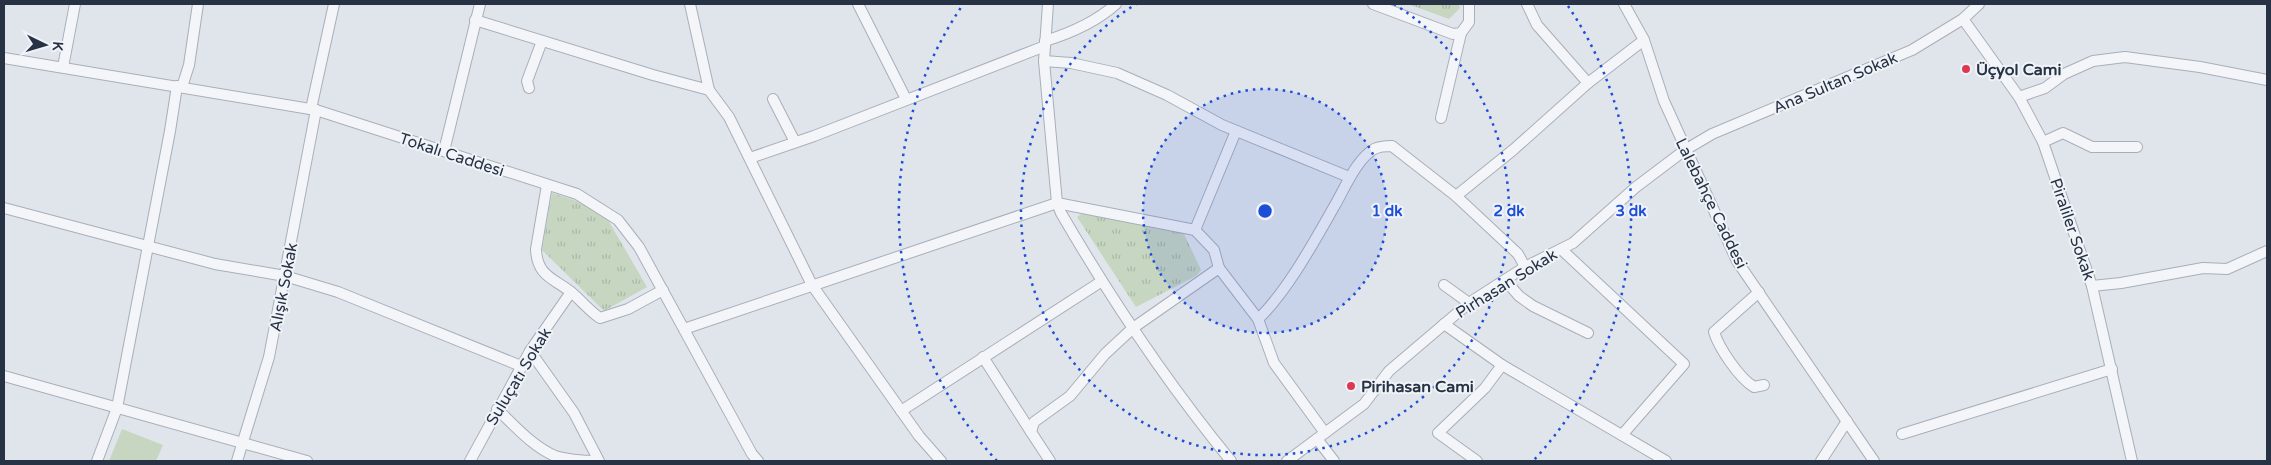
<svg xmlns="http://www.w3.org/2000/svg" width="2271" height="465" font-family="'Varela Round',sans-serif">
<defs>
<pattern id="park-tufts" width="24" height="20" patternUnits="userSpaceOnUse" patternTransform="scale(1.25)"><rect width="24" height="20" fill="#c6d6c1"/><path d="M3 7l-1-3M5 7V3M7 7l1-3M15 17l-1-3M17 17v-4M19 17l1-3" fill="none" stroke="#aab8a7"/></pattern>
</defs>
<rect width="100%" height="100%" fill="#e0e5eb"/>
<g fill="url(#park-tufts)">
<path d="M1408 4H1459L1460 8 1449 19Z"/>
<path d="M552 193 580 202 608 220 647 287 604 311 542 250Z"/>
<path d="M1084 212 1178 230 1184 234 1201 270 1196 276 1136 307 1077 217Z"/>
</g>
<path fill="#c6d6c1" d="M122 429 163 445 156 461H109Z"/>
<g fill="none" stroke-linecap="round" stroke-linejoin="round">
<defs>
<g id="minor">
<path d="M690 4 709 90"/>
<path d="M858 4 906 99"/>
<path d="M1048 4 1044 61 1057 203 1061 213C1111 299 1168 384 1231 461"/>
<path d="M1373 4 1453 34 1461 33 1469 22V4"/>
<path d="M1527 4 1537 25 1588 83"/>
<path d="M1624 4 1644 40 1664 101 1737 261 1874 461"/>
<path d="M1963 19 2019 97 2043 142 2092 286 2132 461"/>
<path d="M475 20 653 75 709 90 729 117 812 285 919 436 941 461"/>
<path d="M1045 41C1071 33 1096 22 1116 4"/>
<path d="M4 58 316 110 577 194 618 220 639 247 752 454 758 461"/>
<path d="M1044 61 1071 63 1117 73 1167 95 1222 125 1349 177"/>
<path d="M63 67 75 4"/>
<path d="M182 87 189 65 198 4"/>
<path d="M529 88 527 81 542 41"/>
<path d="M2019 97 2045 88 2064 74 2093 61 2125 57 2200 67 2267 80"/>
<path d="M773 99 795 142"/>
<path d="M311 109 334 4"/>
<path d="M1441 118 1461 33"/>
<path d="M2043 142 2063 133 2092 147H2137"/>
<path d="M444 151 480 4"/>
<path d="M750 158 814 136 1045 46"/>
<path d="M547 185 536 249C537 276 553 278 571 292 581 300 589 311 600 318L628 309 663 290"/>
<path d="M1456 196 1513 150 1588 83 1644 40"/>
<path d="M4 208 215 264 285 276 338 292 521 366"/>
<path d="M1195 230 1236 131"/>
<path d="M1561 249 1684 364 1622 435"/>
<path d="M1505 280 1519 296 1533 306 1588 333"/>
<path d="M1444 285 1469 303"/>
<path d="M2092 286 2121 283 2203 268 2227 269 2267 251"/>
<path d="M1759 292 1714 332C1719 348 1739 378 1754 387L1764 385"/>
<path d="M1258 319C1287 292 1315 240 1335 205 1345 188 1356 160 1374 149 1380 146 1386 146 1392 146L1456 196 1518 254 1525 267"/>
<path d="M1444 324 1502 365 1666 461"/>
<path d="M684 329 1057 203 1195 230 1214 250 1219 268 1258 319 1274 363 1325 433"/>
<path d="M530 351 574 413 599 461"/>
<path d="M983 357 1031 432"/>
<path d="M4 376 307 461"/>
<path d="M497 409C514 425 533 447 555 456 568 460 584 461 597 461"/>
<path d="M901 411 1102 281"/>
<path d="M1902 434 2112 369"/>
<path d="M1317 439 1334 461"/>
<path d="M97 461 117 408 170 131 177 86"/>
<path d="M237 461 269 357 316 110"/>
<path d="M470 461 530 351 571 292"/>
<path d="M1050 461 1031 432 1034 422 1070 396 1105 354 1133 328 1219 268"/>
<path d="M1287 461 1364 404 1389 371 1469 303 1525 267 1573 243 1636 187 1685 150 1712 134 1912 50 1963 19 1979 4"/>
<path d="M1477 461 1438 433 1485 388 1502 365"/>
<path d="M1821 461 1847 421"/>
</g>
</defs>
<use href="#minor" stroke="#a8afb9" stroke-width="12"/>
<use href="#minor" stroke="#f4f5f9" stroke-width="10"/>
</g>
<circle cx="1265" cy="211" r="122" fill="#1d4ed8" fill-opacity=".12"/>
<g fill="none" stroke="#1d4ed8" stroke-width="2.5" stroke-dasharray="2.5 5">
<circle cx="1265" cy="211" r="122"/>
<path d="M1394 4A244 244 0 1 1 1136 4"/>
<path d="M997 461A366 366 0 0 1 962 6M1568 6A366 366 0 0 1 1533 461"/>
</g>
<g fill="#de3850" stroke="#f0f4f8" stroke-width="2">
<circle cx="1966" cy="69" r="5"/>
<circle cx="1351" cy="386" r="5"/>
</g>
<g text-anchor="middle" stroke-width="4" stroke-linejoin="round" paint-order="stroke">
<g font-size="16" font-weight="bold" fill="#273245" stroke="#f0f4f8" text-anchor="start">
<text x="1976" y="75">Üçyol Cami</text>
<text x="1361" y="392">Pirihasan Cami</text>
</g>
<g font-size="16" fill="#273245" stroke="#f0f4f8">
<text transform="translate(1835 82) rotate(-23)" y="6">Ana Sultan Sokak</text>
<text transform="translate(452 154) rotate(18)" y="6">Tokalı Caddesi</text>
<text transform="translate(1712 203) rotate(64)" y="6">Lalebahçe Caddesi</text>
<text transform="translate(2073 229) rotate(71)" y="6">Piraliler Sokak</text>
<text transform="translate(1506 283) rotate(-32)" y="6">Pirhasan Sokak</text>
<text transform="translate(283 287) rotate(-79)" y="6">Alışık Sokak</text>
<text transform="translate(518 376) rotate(-59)" y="6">Suluçatı Sokak</text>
</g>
</g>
<circle cx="1265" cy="211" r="8" fill="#1d4ed8" stroke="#f0f4f8" stroke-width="2.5"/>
<g font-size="15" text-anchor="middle" font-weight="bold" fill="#1d4ed8" stroke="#f0f4f8" stroke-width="4" stroke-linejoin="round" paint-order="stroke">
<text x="1387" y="216">1 dk</text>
<text x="1509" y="216">2 dk</text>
<text x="1631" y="216">3 dk</text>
</g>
<rect width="2271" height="465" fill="none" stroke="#273245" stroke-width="10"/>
<g transform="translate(45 45) rotate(95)" stroke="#f0f4f8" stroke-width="4" paint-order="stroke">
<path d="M0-4L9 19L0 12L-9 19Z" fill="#273245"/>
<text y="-8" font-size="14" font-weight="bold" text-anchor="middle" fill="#273245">K</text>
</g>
</svg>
